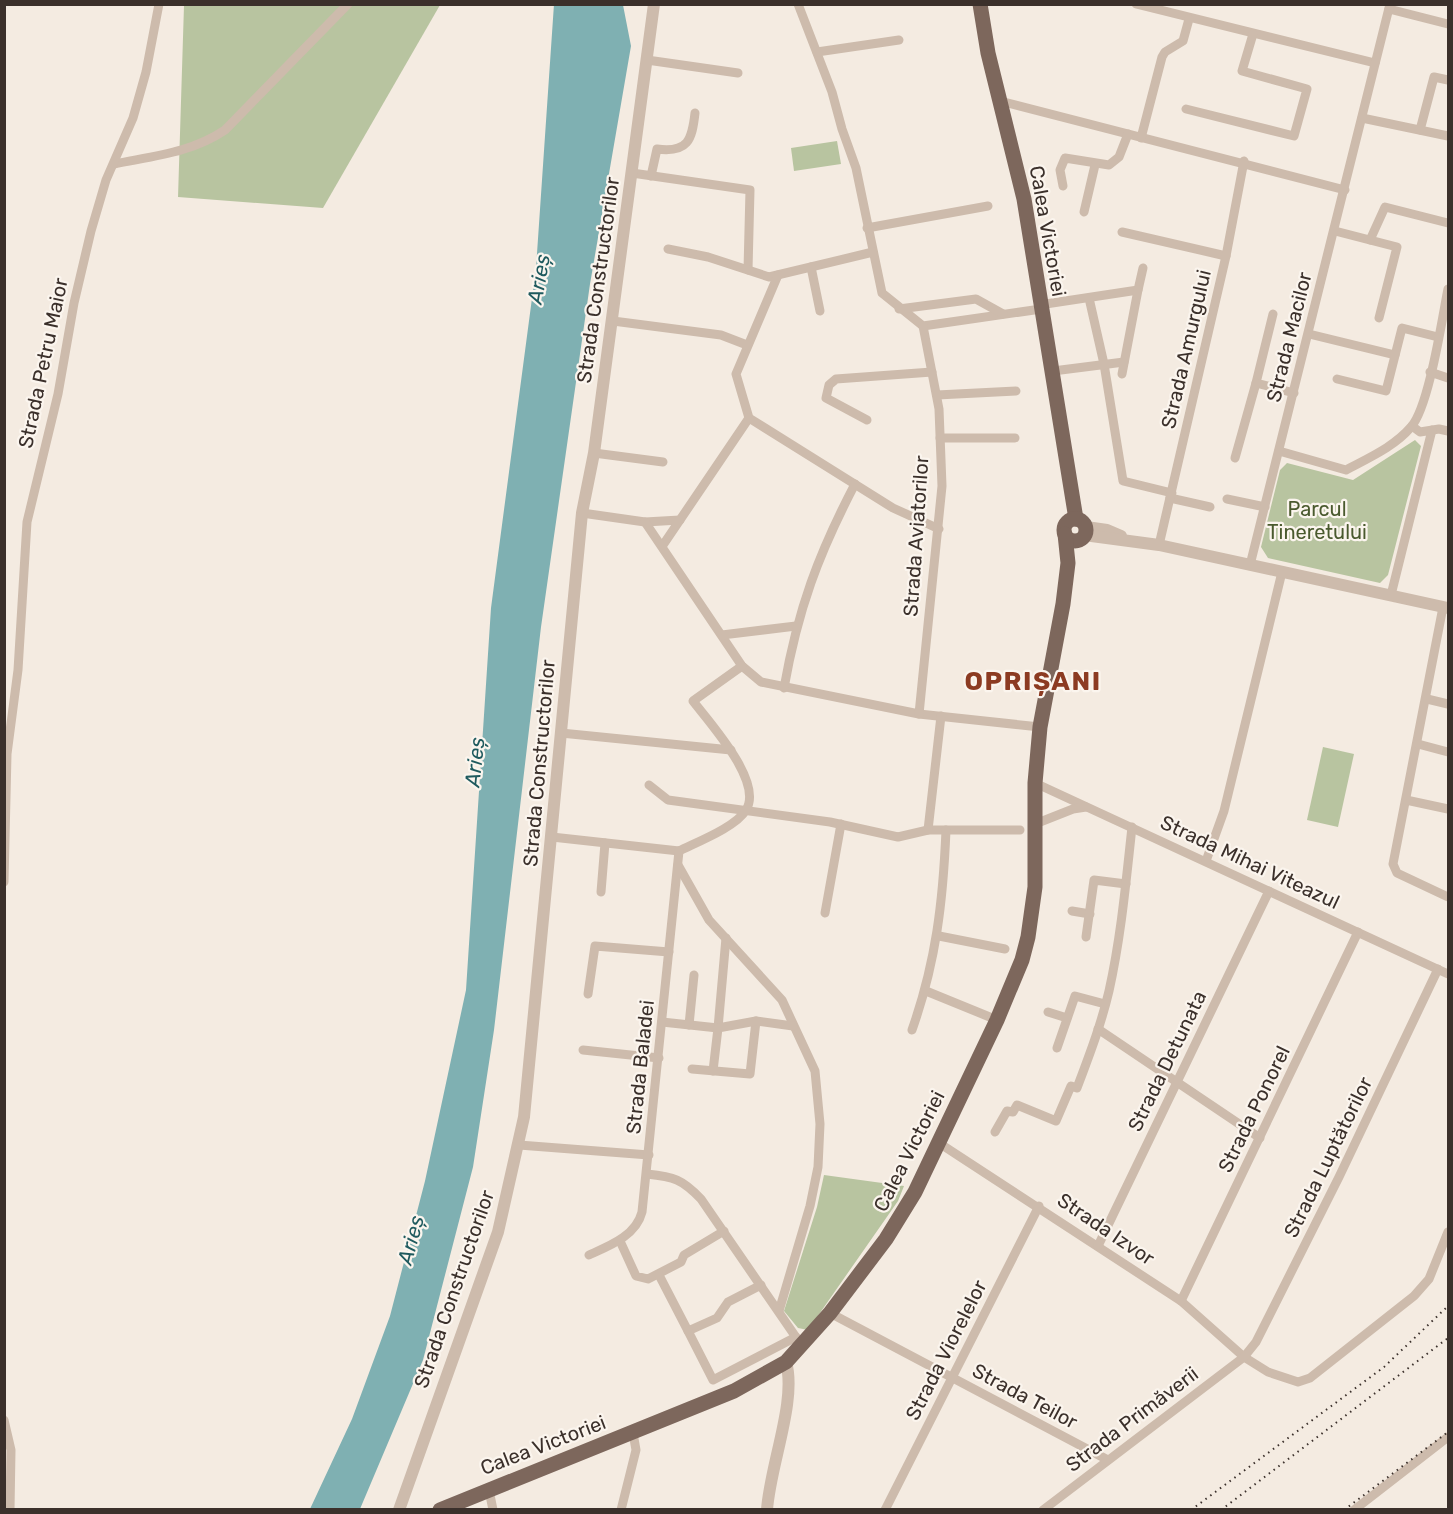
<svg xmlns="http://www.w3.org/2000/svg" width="1453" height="1514" font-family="Rubik,sans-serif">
<rect width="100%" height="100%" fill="#f4ebe1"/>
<g fill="#b8c4a0">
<path d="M184 5H440L323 208 178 197Z"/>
<path d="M837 141 841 164 794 171 791 148Z"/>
<path d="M1415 440 1421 446 1388 575 1380 583 1268 558 1261 547 1280 470 1287 463 1353 480Z"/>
<path d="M1323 747 1354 754 1338 827 1307 820Z"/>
<path d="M824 1175 904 1186 898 1201 808 1330 798 1328 784 1311 817 1207Z"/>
</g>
<path fill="#7fb0b2" d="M554 4 623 5 631 46 590 284 541 627 494 1030 473 1167 423 1360 360 1509H310L352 1419 390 1316 425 1181 466 990 491 608 536 268Z"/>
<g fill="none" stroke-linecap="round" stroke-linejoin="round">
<g stroke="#cdbbac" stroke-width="9">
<path d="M798 4 832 92 842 129 856 168 882 293 923 326 1041 309"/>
<path d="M1136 4 1375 63"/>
<path d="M1389 9 1448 24"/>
<path d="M817 52 899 40"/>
<path d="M647 60 738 73"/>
<path d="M1000 101 1345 190"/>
<path d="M1186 109 1294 136 1307 89 1242 71 1253 34"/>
<path d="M1362 118 1448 136"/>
<path d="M1420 130 1434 77 1448 80"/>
<path d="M1141 138 1162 57 1165 52 1183 41 1189 19"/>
<path d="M114 164C153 156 191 153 225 130L348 4"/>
<path d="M632 173 750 190 748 270"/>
<path d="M651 176 657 149C688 153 692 140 695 113"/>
<path d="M1063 186 1060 170 1065 158 1109 165 1119 157 1128 134"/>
<path d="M1084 212 1095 165"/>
<path d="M867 228 988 206"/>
<path d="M1335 231 1397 247 1379 318"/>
<path d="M1122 232 1226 256"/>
<path d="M1370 240 1385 207 1448 223"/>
<path d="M668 249 708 257 769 277 873 252"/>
<path d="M811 267 820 311"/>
<path d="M778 275 736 374 749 418 893 508 939 529"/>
<path d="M1089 298 1104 364 1123 481 1172 493"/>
<path d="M1039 305 1138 290 1143 268"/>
<path d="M899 309 976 299 1003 314"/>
<path d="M1273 314 1256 383 1294 393"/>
<path d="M613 321 721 335 747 345"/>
<path d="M1309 334 1395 355"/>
<path d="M1053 371 1124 362"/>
<path d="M1430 372 1448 378"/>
<path d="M1122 374 1138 290"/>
<path d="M1337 379 1386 391 1402 328 1438 337"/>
<path d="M937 395 1016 391"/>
<path d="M867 420 826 398 829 385 836 379 932 372"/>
<path d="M1412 426 1420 432 1439 429 1448 431"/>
<path d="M940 438H1015"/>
<path d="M1279 451 1346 470C1368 458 1394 447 1411 427 1429 407 1442 319 1448 289"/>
<path d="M594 453 663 462"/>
<path d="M1235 458 1256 383"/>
<path d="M1170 498 1210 507"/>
<path d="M1227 499 1265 507"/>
<path d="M582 513 645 522 680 520"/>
<path d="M645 522 742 666 761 682 919 714 1040 727"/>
<path d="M663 545 749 418"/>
<path d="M1159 545 1226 256 1244 161"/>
<path d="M1250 565 1390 4"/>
<path d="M1391 595 1432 430"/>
<path d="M1443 607 1393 864 1397 873 1448 897"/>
<path d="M722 635 796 626"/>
<path d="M784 688C798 609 818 555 855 484"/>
<path d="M1427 699 1448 704"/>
<path d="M919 714 942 486 939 409 923 326"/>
<path d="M561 733 731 750"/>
<path d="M1418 744 1448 752"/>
<path d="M1035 783 1448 974"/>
<path d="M649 785 668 800 830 822 898 837 928 830H1020"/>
<path d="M1406 800 1448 809"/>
<path d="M1035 824 1073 809 1086 807"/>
<path d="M928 830 941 716"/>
<path d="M552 837 679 851"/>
<path d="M679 851C697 842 736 827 746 810 764 782 709 722 693 701L742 666"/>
<path d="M1206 861 1224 811 1282 572"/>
<path d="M678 865 709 920 782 1000 815 1071 820 1124 818 1167 810 1206 779 1311"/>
<path d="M4 882 7 754 18 670 27 522 58 394 74 303 91 231 106 180 133 118 146 72 159 4"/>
<path d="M601 892 605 843"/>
<path d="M1072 911 1090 914"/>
<path d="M825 913 841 824"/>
<path d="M939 936 1005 949"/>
<path d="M1086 937 1094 880 1126 884"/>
<path d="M926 991 997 1020"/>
<path d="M588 994 595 946 669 952"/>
<path d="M1048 1012 1067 1018"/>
<path d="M662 1022 718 1028 726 938"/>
<path d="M689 1025 694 975"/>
<path d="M1098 1029 1260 1138"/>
<path d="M912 1030C936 962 943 902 946 830"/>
<path d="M1057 1048 1075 996 1105 1004"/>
<path d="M583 1050 659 1058"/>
<path d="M692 1069 750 1074 756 1021"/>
<path d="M713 1071 718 1028 756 1021 793 1026"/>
<path d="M995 1132 1007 1111 1013 1112 1017 1105 1056 1121 1071 1086 1077 1088C1089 1056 1101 1025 1109 991 1121 937 1126 882 1132 827"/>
<path d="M939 1143 1181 1301 1244 1357 1268 1372 1298 1382 1310 1378 1414 1296 1429 1279 1448 1232"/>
<path d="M519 1145 649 1155"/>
<path d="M647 1174C674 1177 682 1179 701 1199L802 1346"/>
<path d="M620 1241 636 1276 648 1279 681 1262 684 1255 724 1231"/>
<path d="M1098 1246 1269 891"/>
<path d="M589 1255C609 1246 636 1236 642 1212L679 851"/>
<path d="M659 1275 688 1331 717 1318 728 1302 761 1285"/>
<path d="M1181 1301 1358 932"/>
<path d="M830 1313 1108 1460"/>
<path d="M688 1331 713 1380 796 1337"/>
<path d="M4 1420 11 1450 10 1510"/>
<path d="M489 1490 493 1510"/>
<path d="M621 1510 636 1450 633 1433"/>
<path d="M885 1510 1039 1206"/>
<path d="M1043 1510 1244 1357 1256 1342 1339 1177 1438 969"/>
<path d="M1354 1510 1448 1437"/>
</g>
<g stroke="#cdbbac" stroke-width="12">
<path d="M1086 527 1107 530 1121 536"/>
<path d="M1084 535 1159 545 1448 608"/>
<path d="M399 1510 498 1232 524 1117 582 513 594 453 654 4"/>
<path d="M767 1510C770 1465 797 1401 786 1362"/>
</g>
<g stroke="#7d675c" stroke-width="15">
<path d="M980 4 988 53 1024 199 1076 519"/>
<circle cx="1075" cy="530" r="11"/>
<path d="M440 1510 734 1391 786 1362 830 1313 886 1239 915 1192 997 1020 1022 960 1028 937 1035 887V783L1040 727 1063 604 1068 563 1065 534"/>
</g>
<g stroke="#3b302b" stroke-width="2" stroke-dasharray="1.5 4.5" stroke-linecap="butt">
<path d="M1191 1510 1384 1367 1448 1306"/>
<path d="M1221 1510 1448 1338"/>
<path d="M1344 1510 1448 1432"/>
</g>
</g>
<g text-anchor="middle" stroke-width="4.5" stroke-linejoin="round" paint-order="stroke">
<g font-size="20" fill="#3b302b" stroke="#fbf5ee">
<text transform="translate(1048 231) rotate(80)" y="7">Calea Victoriei</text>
<text transform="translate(598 280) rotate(-82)" y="7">Strada Constructorilor</text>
<text transform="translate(1289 337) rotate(-76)" y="7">Strada Macilor</text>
<text transform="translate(1186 349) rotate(-77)" y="7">Strada Amurgului</text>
<text transform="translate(43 363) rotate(-78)" y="7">Strada Petru Maior</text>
<text transform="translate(916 536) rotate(-86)" y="7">Strada Aviatorilor</text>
<text transform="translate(539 763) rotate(-85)" y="7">Strada Constructorilor</text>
<text transform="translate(1250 862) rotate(25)" y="7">Strada Mihai Viteazul</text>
<text transform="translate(1167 1061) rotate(-64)" y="7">Strada Detunata</text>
<text transform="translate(640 1067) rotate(-84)" y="7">Strada Baladei</text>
<text transform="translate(1254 1109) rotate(-64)" y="7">Strada Ponorel</text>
<text transform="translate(909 1151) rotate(-63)" y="7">Calea Victoriei</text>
<text transform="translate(1328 1157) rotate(-64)" y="7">Strada Luptătorilor</text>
<text transform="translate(1106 1229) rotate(34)" y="7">Strada Izvor</text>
<text transform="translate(454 1289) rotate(-71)" y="7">Strada Constructorilor</text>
<text transform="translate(946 1350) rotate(-63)" y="7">Strada Viorelelor</text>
<text transform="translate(1025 1396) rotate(28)" y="7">Strada Teilor</text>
<text transform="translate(1132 1419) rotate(-37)" y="7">Strada Primăverii</text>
<text transform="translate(543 1445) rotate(-21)" y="7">Calea Victoriei</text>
</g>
<g font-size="20" fill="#4a5a2e" stroke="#fbf5ee">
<text x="1317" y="516">Parcul<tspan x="1317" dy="23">Tineretului</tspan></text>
</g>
<g font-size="21" font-style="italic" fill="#1f5a5e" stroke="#fbf5ee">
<text transform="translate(539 279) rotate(-80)" y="7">Arieș</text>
<text transform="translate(475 762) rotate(-84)" y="7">Arieș</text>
<text transform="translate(411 1240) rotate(-75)" y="7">Arieș</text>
</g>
<g font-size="26" font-weight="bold" letter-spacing="1.5" fill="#8c3b22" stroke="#fbf5ee">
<text x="1033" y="690">OPRIȘANI</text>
</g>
</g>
<rect width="1453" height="1514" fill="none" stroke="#3b302b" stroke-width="12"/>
</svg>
